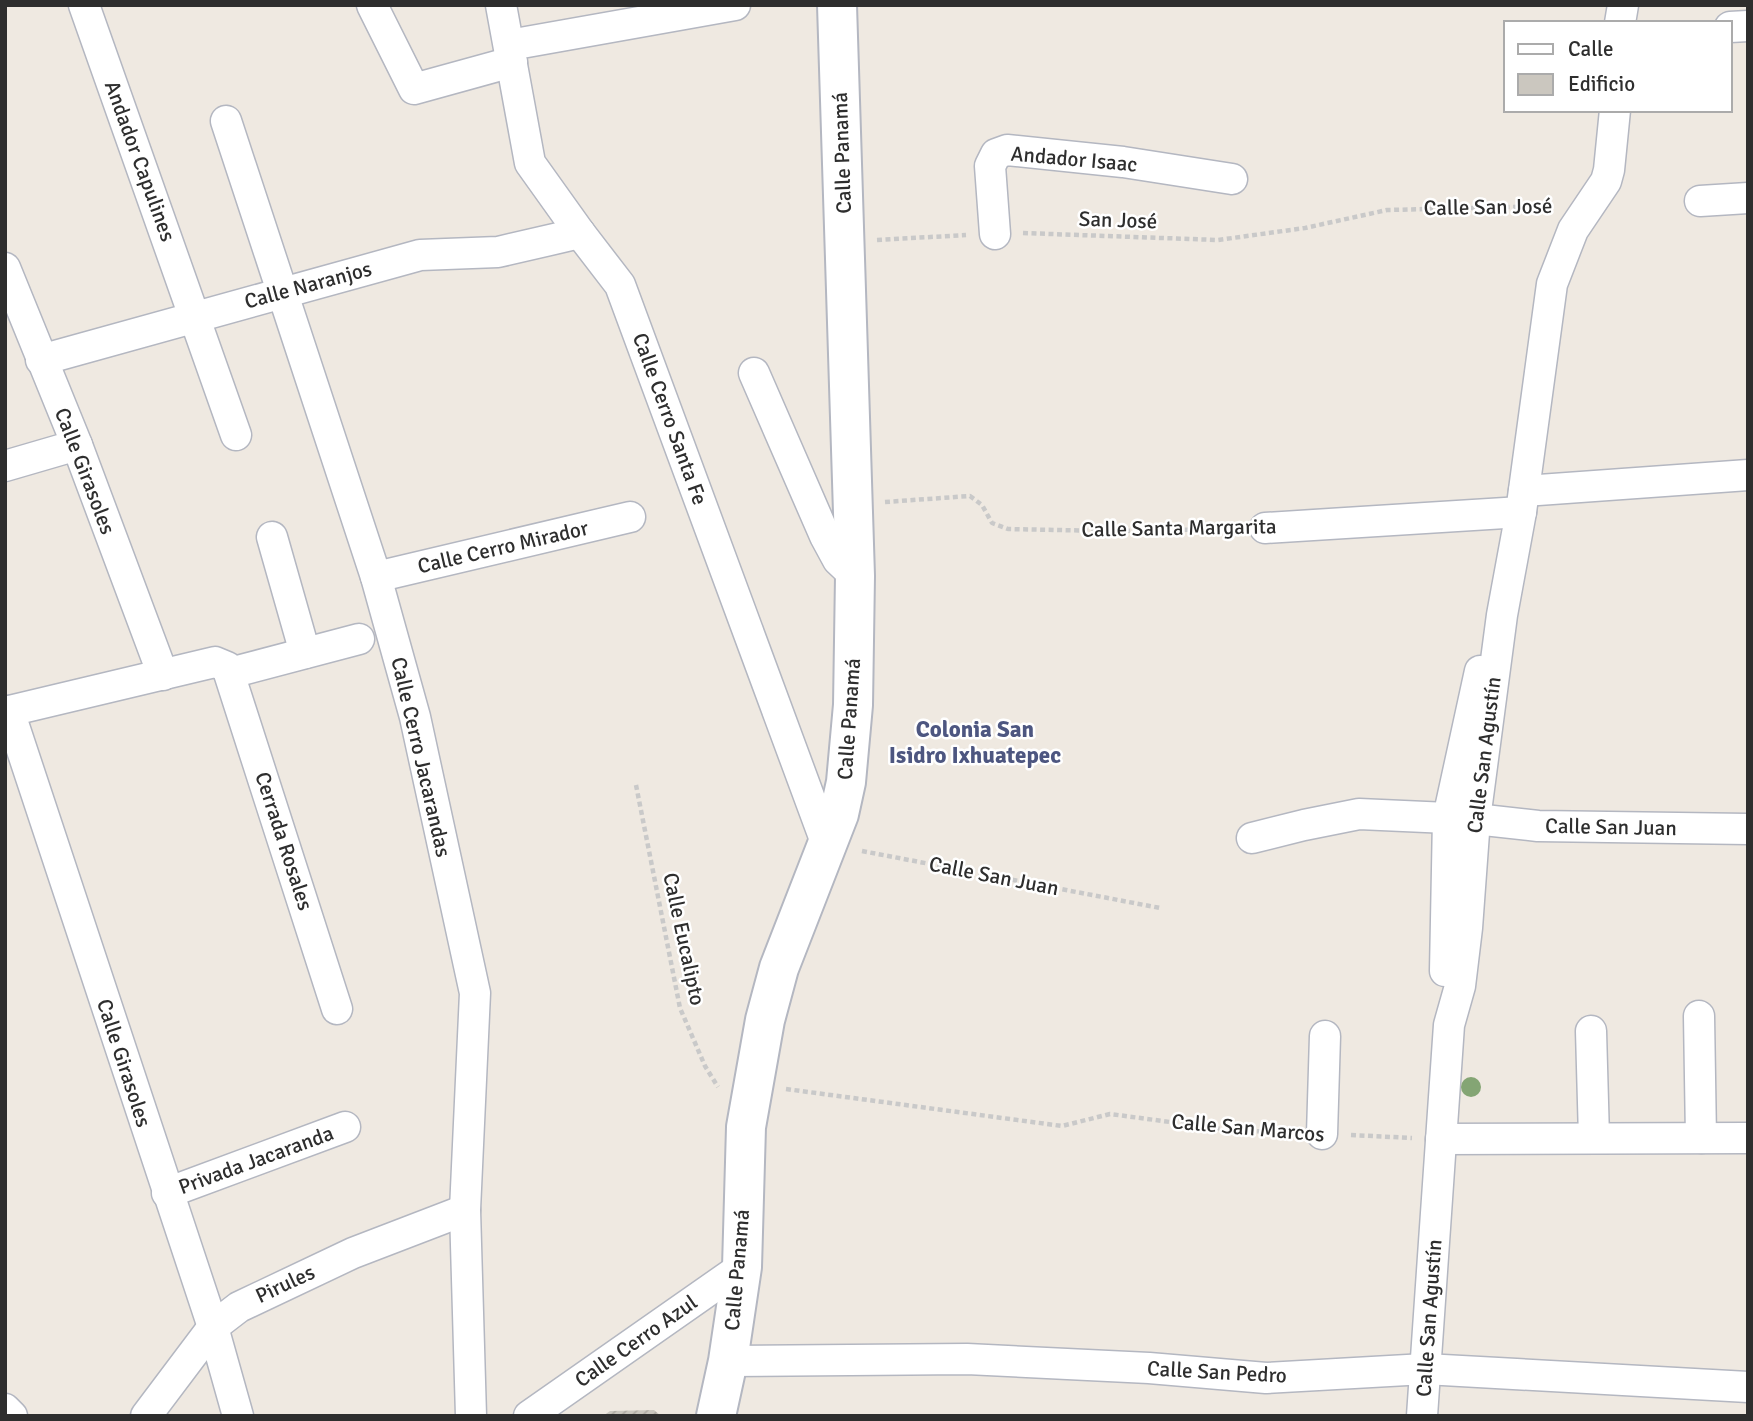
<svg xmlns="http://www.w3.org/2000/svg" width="1753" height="1421" font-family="Signika,sans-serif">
<defs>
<pattern id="building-hatch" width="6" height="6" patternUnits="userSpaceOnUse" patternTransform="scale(1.75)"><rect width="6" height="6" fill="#cbc7bf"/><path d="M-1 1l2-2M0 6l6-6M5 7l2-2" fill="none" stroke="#afaba4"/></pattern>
</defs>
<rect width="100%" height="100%" fill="#efe9e1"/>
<path fill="url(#building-hatch)" d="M654 1410 661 1416H603L610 1411Z"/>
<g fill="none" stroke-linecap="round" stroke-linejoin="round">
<defs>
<g id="street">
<path d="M84 5 236 435"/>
<path d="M372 5 414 89 512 62"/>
<path d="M501 5 530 163 580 233 620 285 827 845"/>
<path d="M1620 23 1623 5"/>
<path d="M1730 27 1748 26"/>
<path d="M510 45 735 5"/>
<path d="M226 121 376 577 415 717 475 993 465 1210 471 1416"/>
<path d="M1700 201 1748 198"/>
<path d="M995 234 990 166 996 154 1007 150 1123 162 1232 179"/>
<path d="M5 268 77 445 163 675"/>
<path d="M41 360 420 255 498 252 580 233"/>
<path d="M754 373 825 536 838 560 855 576"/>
<path d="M5 466 77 445"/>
<path d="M1524 491 1748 475"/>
<path d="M1265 528 1521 512"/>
<path d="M272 537 305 653"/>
<path d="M376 577 630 517"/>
<path d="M230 673 359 639"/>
<path d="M9 711 213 1327 238 1416"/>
<path d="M5 712 215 662 227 667 337 1009"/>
<path d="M1475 819 1538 826 1748 829"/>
<path d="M1252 838 1304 825 1359 814 1448 818"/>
<path d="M1445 971 1448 818 1480 671"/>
<path d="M1699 1016 1701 1138"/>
<path d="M1591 1031 1594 1138"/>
<path d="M1322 1134 1325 1036"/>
<path d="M1441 1139 1748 1138"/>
<path d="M167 1193 345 1127"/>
<path d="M728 1361 967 1359 1149 1368 1266 1378 1425 1369 1748 1387"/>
<path d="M5 1409 12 1416"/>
<path d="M146 1416 213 1327 239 1307 353 1253 465 1210"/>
<path d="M529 1416 742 1267"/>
<path d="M1422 1416 1449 1025 1460 986 1467 928 1475 819 1502 615 1521 512 1552 284 1573 230 1606 181 1609 170 1615 110"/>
</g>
<path id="secondary" d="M716 1416 728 1361 742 1267 746 1127 765 1020 779 968 839 814 846 782 853 705 855 576 837 5"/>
</defs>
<use href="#street" stroke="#b4b7c1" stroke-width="33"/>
<use href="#secondary" stroke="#b4b7c1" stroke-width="42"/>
<g stroke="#c9c9c9" stroke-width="4.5" stroke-dasharray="5 3.5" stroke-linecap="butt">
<path d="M1023 233 1218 240 1305 228 1387 210 1554 206"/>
<path d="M877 240 966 235"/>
<path d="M885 502 970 496 982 505 992 523 1008 529 1110 531 1236 529"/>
<path d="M636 785 680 1008 705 1066 718 1087"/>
<path d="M862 851 1160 908"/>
<path d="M786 1089 1062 1126 1110 1114 1230 1130 1293 1133"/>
<path d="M1351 1135 1412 1138"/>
</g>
<use href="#street" stroke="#fff" stroke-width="30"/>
<use href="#secondary" stroke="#fff" stroke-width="38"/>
</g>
<circle fill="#84a574" cx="1471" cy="1087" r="10"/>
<g text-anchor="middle" stroke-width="5" stroke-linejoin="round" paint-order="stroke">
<g font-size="21" fill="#2e2e2e" stroke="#fff">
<text transform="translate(842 153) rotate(-92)" y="7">Calle Panamá</text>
<text transform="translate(1074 159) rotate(5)" y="7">Andador Isaac</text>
<text transform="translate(140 161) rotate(70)" y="7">Andador Capulines</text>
<text transform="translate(1488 207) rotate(-1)" y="7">Calle San José</text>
<text transform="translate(1118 220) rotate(2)" y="7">San José</text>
<text transform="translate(308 285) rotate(-15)" y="7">Calle Naranjos</text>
<text transform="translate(670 419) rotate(70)" y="7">Calle Cerro Santa Fe</text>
<text transform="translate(85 471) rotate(69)" y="7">Calle Girasoles</text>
<text transform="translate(1179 528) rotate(-1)" y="7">Calle Santa Margarita</text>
<text transform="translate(503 547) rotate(-13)" y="7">Calle Cerro Mirador</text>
<text transform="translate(849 719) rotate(-86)" y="7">Calle Panamá</text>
<text transform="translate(1484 755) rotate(-83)" y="7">Calle San Agustín</text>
<text transform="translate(421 757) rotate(77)" y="7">Calle Cerro Jacarandas</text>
<text transform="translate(1611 827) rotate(1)" y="7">Calle San Juan</text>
<text transform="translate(284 841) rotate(72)" y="7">Cerrada Rosales</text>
<text transform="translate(994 876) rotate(11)" y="7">Calle San Juan</text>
<text transform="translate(684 939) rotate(78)" y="7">Calle Eucalipto</text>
<text transform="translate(124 1063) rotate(72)" y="7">Calle Girasoles</text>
<text transform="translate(1248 1128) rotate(5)" y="7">Calle San Marcos</text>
<text transform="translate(256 1160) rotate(-20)" y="7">Privada Jacaranda</text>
<text transform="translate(737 1270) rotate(-85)" y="7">Calle Panamá</text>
<text transform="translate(285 1284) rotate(-25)" y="7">Pirules</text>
<text transform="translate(1429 1318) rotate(-86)" y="7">Calle San Agustín</text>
<text transform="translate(636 1341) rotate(-35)" y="7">Calle Cerro Azul</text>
<text transform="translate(1217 1372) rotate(3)" y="7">Calle San Pedro</text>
</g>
<g font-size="23" font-weight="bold" fill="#4d5680" stroke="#fff">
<text x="975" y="737">Colonia San<tspan x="975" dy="26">Isidro Ixhuatepec</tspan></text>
</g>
</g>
<rect width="1753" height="1421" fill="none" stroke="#2e2e2e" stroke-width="14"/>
<rect x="1504" y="21" width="228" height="91" fill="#ffffff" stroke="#ababab" stroke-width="2"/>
<rect x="1518" y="44" width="35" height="10" fill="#ffffff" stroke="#ababab" stroke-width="2"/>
<text x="1568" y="56" font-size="21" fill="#2e2e2e">Calle</text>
<rect x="1518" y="74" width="35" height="21" fill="#cbc7bf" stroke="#ababab" stroke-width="2"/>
<text x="1568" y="91" font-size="21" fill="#2e2e2e">Edificio</text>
</svg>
